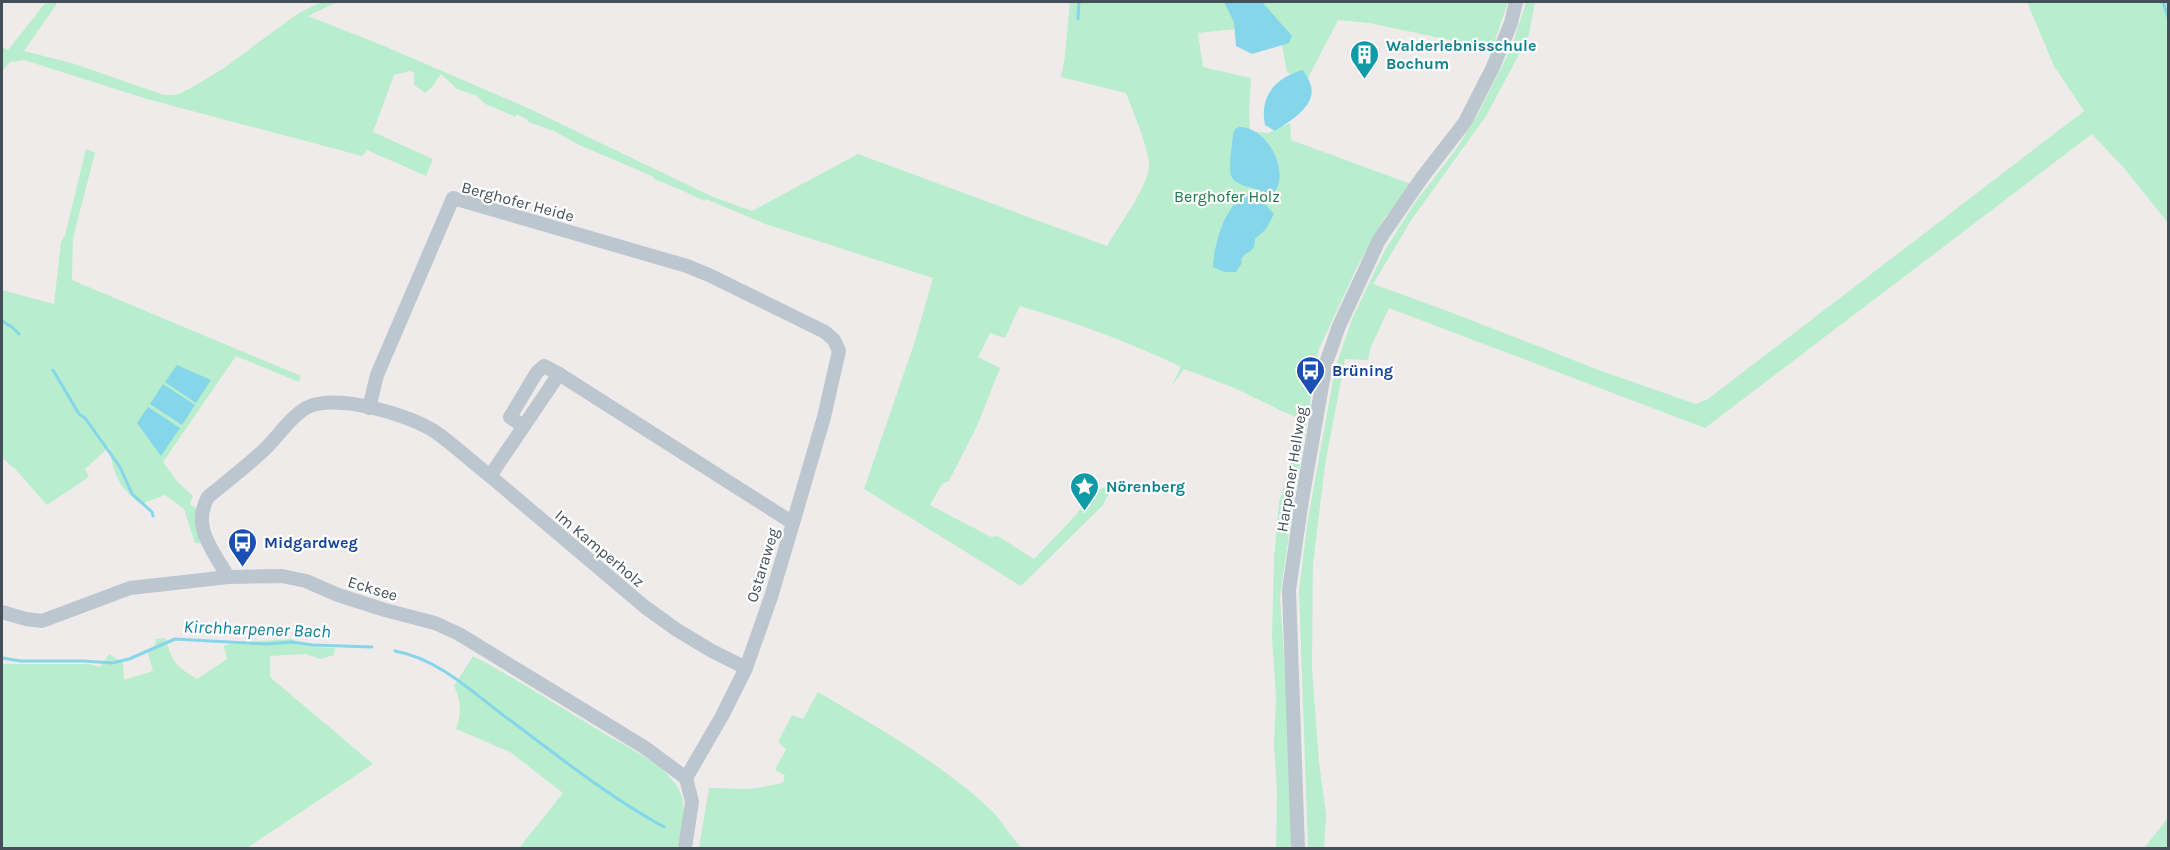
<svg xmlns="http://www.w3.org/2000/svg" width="2170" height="850" font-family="Karla,sans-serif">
<rect width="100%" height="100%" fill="#efebeb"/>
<g fill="#b8eecd">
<path d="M46 2H58L24 51 75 64 164 95H176L191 88 224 68 297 14 321 2H337L308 16 384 46 530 109 711 196 752 211 858 154 1107 246C1117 229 1147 187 1149 168 1151 154 1132 109 1126 93L1061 77 1065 56 1070 2H1237L1236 29 1198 33 1203 67 1251 78 1249 113 1250 131 1268 133 1290 123 1291 140 1411 184 1384 219 1357 267 1319 349 1290 526 1280 597 1290 750 1292 848H1276L1277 792 1274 743 1276 699 1272 636 1274 560 1279 503 1303 420C1279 411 1257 398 1234 388 1217 381 1201 375 1184 369L1171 387 1181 367C1127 341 1077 323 1020 306L1005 338 990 333 978 357 1000 368 977 426 949 481 942 484 930 505 991 537 998 536 1034 559 1076 515 1090 495 1115 481 1103 505 1021 586 864 489 915 341 933 278 765 224 706 199 704 201 679 189 654 179V177L645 173 579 145 554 131 528 122V120L517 114 516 117 485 104 477 96 457 89 441 74 432 87 425 93 414 85V73L410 71 394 75 373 132 433 159 426 176 367 150 362 156 147 99 24 60 10 62 2 71V47L8 50Z"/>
<path d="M1247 2H1508L1492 49 1369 23 1338 20 1306 82 1287 72 1278 25Z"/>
<path d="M1526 2H1535L1528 38 1486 116 1412 219 1373 284 1445 310 1604 372 1696 404 1708 399 2084 111 2054 66 2027 2H2168V223L2124 168 2092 134 1705 428 1389 308 1371 347 1368 360 1345 359 1325 465 1313 564 1312 668 1319 762 1326 814 1324 848H1308L1299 590 1308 519 1335 369 1352 319 1385 250 1414 204 1457 148 1478 114 1512 46Z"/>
<path d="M86 149 95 153 73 238 72 280 301 376 299 382 236 356 163 462 176 480 193 496 190 504 200 512 206 544 195 543 184 509 165 495 141 504C118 487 114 475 109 447L85 469 89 477 47 505 16 470 2 458V290L54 304 61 242 65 235Z"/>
<path d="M166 638C172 663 175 665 197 679L227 659 224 646 232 643 291 639 313 647 335 648 334 655 320 659 306 654 270 656V677L373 764 247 848H2V664H89L100 667 109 654 123 663 124 680 153 671 148 654 155 645 156 639Z"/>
<path d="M473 656C515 678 555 704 595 728 618 742 644 754 665 772 671 778 678 786 681 794 687 811 681 832 678 848H519L563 793 510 752 456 729C462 713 461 701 454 686Z"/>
<path d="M818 692C877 727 939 762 990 809 1002 821 1010 836 1022 848H699L709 788 751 789 783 783 785 775 775 770 786 749 778 742 792 715 803 719Z"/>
<path d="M2168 818V848H2144Z"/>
</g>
<g fill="#85d6eb">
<path d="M1224 2H1262L1292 36 1289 43 1252 54 1236 46 1234 22Z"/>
<path d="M1303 70C1305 74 1309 79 1310 83 1319 105 1290 121 1275 131L1265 125C1259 96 1276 77 1303 70Z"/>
<path d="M1239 127C1267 126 1292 173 1273 194 1223 180 1228 186 1233 134L1235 129Z"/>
<path d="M1249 195 1261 200 1274 214 1266 229 1255 239C1255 254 1248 249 1241 259L1242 263 1236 272H1224L1213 267C1214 245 1225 201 1249 195Z"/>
<path d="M177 365 211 380 196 403 165 382Z"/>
<path d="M163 384 195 405 182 425 150 404Z"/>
<path d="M148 407 180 428 161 456 137 423Z"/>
</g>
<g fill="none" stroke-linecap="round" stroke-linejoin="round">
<g stroke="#85d6eb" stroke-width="3">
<path d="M2163 2 2168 17"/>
<path d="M1078 19 1079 2"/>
<path d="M2 321 12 327 19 334"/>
<path d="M53 370 79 414 85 418 120 467 132 494 152 512 153 516"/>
<path d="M395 651C439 659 472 692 507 718 558 756 609 797 664 827"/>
<path d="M2 658 21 661H84L112 663 129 659 175 639 266 644 292 642 313 645 372 647"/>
</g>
<g stroke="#bcc6ce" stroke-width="14">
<path d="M369 408 377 375 453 198 687 266 709 275 825 332 834 340 839 351 824 417 793 523 771 597 746 668 722 716 686 778"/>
<path d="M523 426 510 417 537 372 544 366 559 374"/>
<path d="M228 577C213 550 191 527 208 497 227 481 246 467 264 450 278 437 289 418 306 408 334 392 412 415 437 433 455 446 472 462 490 476"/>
<path d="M2 612 26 619 42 621 130 588 228 577 282 576 306 581 338 595 385 610 435 623 459 634 644 747 686 778 692 802 685 848"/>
<path d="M746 668 712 651 677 630 645 607 490 476 559 374 793 523"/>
<path d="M1298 848 1289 590 1302 500 1326 363 1339 326 1379 240 1421 179 1465 122 1493 67 1511 23 1516 2"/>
</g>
</g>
<defs>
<symbol id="building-pin" viewBox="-11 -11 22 30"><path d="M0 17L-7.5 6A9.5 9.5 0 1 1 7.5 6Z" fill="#0f9aa8" stroke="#fff"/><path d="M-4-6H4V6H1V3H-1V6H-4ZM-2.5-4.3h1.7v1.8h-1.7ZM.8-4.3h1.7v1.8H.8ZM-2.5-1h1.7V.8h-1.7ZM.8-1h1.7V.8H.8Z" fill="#fff"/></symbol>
<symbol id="bus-pin" viewBox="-11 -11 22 30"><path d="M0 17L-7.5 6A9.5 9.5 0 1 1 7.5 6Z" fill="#1a4fb4" stroke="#fff"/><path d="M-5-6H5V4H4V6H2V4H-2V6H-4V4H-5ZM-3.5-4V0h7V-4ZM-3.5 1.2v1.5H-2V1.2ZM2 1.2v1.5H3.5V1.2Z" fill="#fff"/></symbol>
<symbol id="sight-pin" viewBox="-11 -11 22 30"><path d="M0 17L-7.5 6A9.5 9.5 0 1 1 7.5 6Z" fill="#0f9aa8" stroke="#fff"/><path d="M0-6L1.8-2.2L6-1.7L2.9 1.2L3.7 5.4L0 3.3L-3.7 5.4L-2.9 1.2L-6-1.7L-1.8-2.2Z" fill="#fff"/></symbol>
</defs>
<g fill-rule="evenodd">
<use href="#building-pin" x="1348" y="38" width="33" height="45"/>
<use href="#bus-pin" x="1294" y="354" width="33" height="45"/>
<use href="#sight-pin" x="1068" y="470" width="33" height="45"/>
<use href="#bus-pin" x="226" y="526" width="33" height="45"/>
</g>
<g text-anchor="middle" stroke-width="4.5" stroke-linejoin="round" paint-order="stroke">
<g font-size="16" font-weight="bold" fill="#0d838f" stroke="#fff" text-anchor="start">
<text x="1386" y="51">Walderlebnisschule<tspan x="1386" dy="18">Bochum</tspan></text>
<text x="1106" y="492">Nörenberg</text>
</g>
<g font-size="16" fill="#167947" stroke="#fff">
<text x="1227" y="202">Berghofer Holz</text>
</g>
<g font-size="16" fill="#444f59" stroke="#fff">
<text transform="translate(518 201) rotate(15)" y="6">Berghofer Heide</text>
<text transform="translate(1291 469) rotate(-81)" y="6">Harpener Hellweg</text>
<text transform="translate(600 548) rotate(40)" y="6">Im Kamperholz</text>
<text transform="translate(762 565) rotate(-73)" y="6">Ostaraweg</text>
<text transform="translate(373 588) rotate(17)" y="6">Ecksee</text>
</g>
<g font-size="16" font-weight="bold" fill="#164399" stroke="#fff" text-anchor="start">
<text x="1332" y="376">Brüning</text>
<text x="264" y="548">Midgardweg</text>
</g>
<g font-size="18" font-style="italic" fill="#0b7f9e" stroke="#fff">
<text transform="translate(257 629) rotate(2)" y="6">Kirchharpener Bach</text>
</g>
</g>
<rect width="2170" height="850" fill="none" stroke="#444f59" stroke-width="6"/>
</svg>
